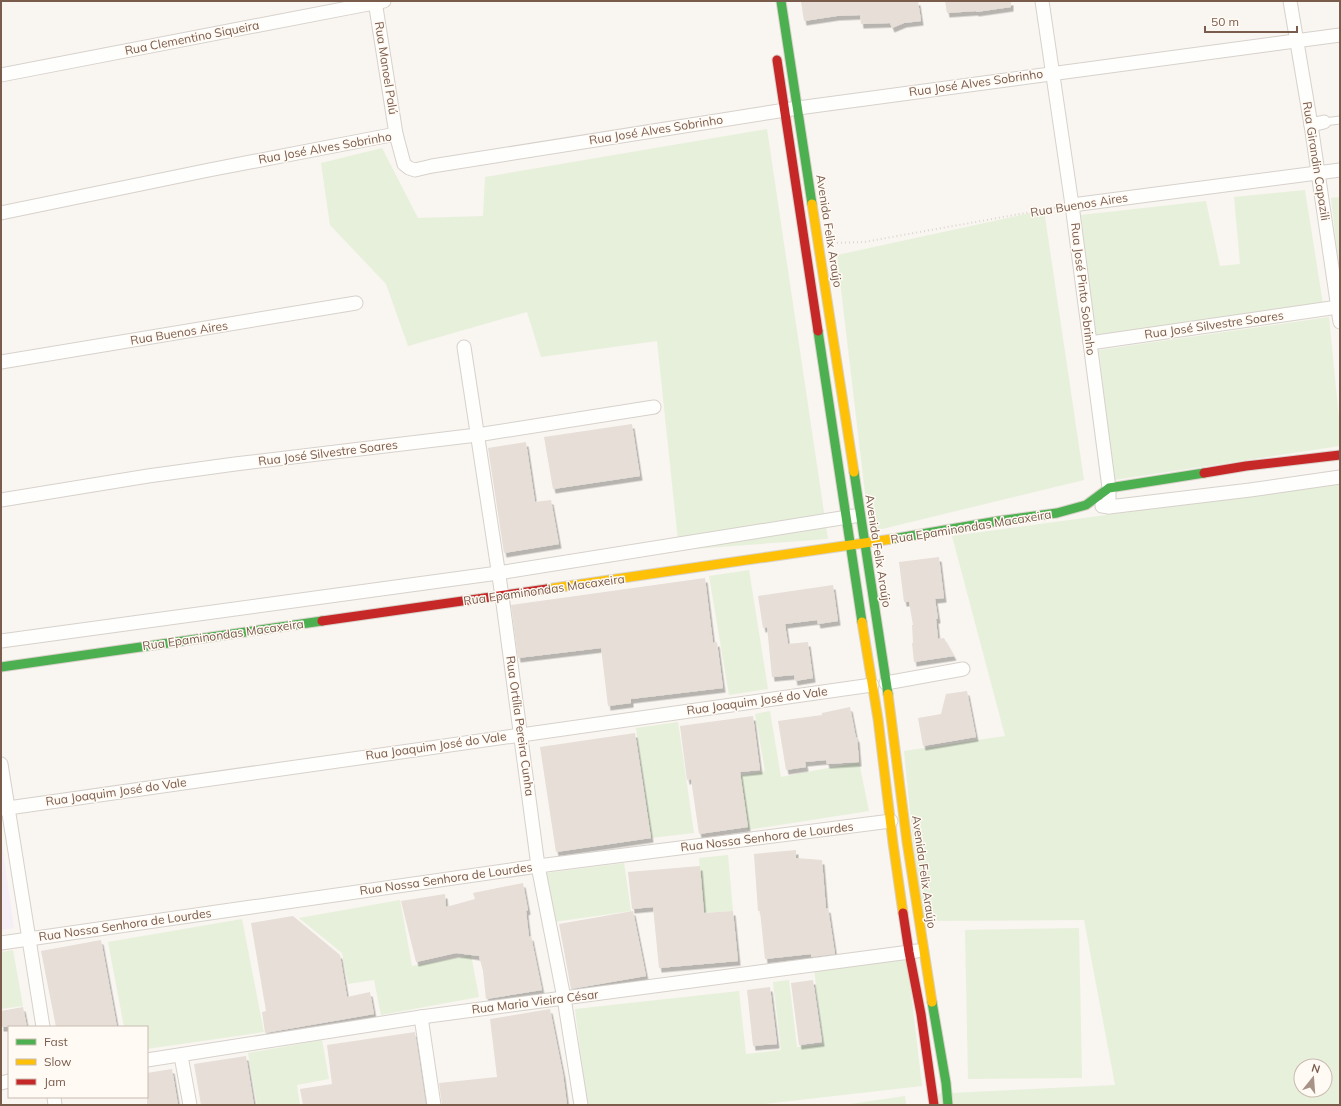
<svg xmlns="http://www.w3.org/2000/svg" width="1341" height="1106" font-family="Mulish,sans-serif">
<defs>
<filter id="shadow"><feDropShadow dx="2.5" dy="4.5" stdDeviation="0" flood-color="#0004"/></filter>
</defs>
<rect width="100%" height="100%" fill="#f9f5f0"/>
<path fill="#f6eef6" d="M1 837 14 928 1 930Z"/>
<g fill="#e7f0db" fill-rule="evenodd">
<path d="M767 129 828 539 679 550 657 341 541 357 527 312 408 346 386 284 330 225 321 163 382 148 418 218 483 216 485 177Z"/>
<path d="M1305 190 1323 304 1096 342 1088 328 1081 215 1206 201 1220 266 1240 264 1234 197Z"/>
<path d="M1340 197V277L1331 198Z"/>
<path d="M1044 210 1084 480 874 531 865 493 837 255Z"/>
<path d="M1329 317 1340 429V446L1114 480 1099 350Z"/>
<path d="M1340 483V1105H933L931 1094 1115 1085 1084 920 921 921 904 751 1005 736 952 536ZM1301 1066H1325V1090H1301Z"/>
<path d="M749 570 768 689 729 695 709 576Z"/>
<path d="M770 711 781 777 859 762 869 811 747 830 738 776 765 771 755 714Z"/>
<path d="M678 722 694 833 651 838 636 728Z"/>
<path d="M728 855 733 911 704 913 699 858Z"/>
<path d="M624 863 631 911 554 922 546 873Z"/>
<path d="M400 900 412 966 471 955 479 997 381 1015 374 980 348 984 342 953 299 918Z"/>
<path d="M242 919 264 1032 147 1049V1027H124L108 942Z"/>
<path d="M1079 928 1082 1078 968 1079 965 930Z"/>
<path d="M13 950 23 1006 1 1009V952Z"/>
<path d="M907 958 922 1086 755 1105H587L575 1009 739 991 746 1054 781 1050 773 982 789 980 797 1047 823 1044 814 969Z"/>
<path d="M322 1040 329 1079 297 1085 300 1105H257L248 1053Z"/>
<path d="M905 1096 906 1105H844Z"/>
</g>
<g fill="#e6ded7" filter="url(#shadow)">
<path d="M801 1H918L921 21 904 23 892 28 890 23 861 24 860 15 837 16 804 21Z"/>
<path d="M945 1H1011V7L976 12V11L947 13Z"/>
<path d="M632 424 640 476 553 489 544 437Z"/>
<path d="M526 442 535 502 551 500 559 544 504 553 488 448Z"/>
<path d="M939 557 944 598 935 599 938 619H936L938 639 944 638 954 656 914 662 912 643H913L912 625H913L909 602H904L899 562Z"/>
<path d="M705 578 713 643 717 642 723 688 631 699V703L608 706 601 648 518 658 511 605Z"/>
<path d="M833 585 838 621 818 624 817 620 785 624 788 644 808 642 813 678 795 681 794 675 772 677 767 627 763 628 758 596Z"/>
<path d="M967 691 976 737 923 746 918 718 941 714 946 694Z"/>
<path d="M850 707 856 738 857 737 859 762 827 764 826 760 805 762 806 767 786 770 778 721 822 715V713Z"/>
<path d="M753 716 760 770 740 772 748 827 699 834 691 779 687 780 680 726Z"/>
<path d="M635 733 651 838 556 852 540 747Z"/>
<path d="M796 850V858L822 860 826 909 828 908 835 954 811 957V954L765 959 760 911H758L754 854Z"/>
<path d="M700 866 704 913 733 911 738 961 659 968 653 907 632 909 628 872Z"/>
<path d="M523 883 528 910 526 911 529 937 531 936 542 990 486 999 483 971 479 956 456 953 416 962 401 901 445 894 446 907 475 899 473 893Z"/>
<path d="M633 911 646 976 571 989 559 924Z"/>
<path d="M293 916 340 955 347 997 370 992 374 1014 265 1033 262 1012 266 1011 251 923Z"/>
<path d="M101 940 117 1027H56L41 951Z"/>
<path d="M813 980 822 1042 799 1045 791 983Z"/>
<path d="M770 987 777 1044 753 1046 747 990Z"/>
<path d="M23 1007 27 1027H1V1011Z"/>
<path d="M550 1009 563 1074 567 1105H442L439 1083 497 1077 490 1019Z"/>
<path d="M415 1032 426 1105H303L300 1089 332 1084 327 1045Z"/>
<path d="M246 1056 254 1105H201L194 1064Z"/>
<path d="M172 1069 178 1105H147V1073Z"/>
</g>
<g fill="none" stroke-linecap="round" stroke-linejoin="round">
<defs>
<path id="lane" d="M1324 122 1340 120"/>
<g id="street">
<path d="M375 1 396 134 404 164 409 168 415 170 432 166 798 108 1340 35"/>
<path d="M1042 1 1072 205 1109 488V507"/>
<path d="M1290 1 1311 125 1340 322"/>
<path d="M1 75 384 1"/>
<path d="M1311 125 1324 122"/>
<path d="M1072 205 1340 170"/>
<path d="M1 213 209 170 396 134"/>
<path d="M1090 343 1338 307"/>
<path d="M464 347 502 596 538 866 564 998 581 1105"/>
<path d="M1 362 356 303"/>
<path d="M1 500 148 476 235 464 477 435 654 407"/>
<path d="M1102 506 1109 507 1250 490 1340 477"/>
<path d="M1 641 498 573 854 516"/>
<path d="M886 683 963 669"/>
<path d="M1 764 43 1027"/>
<path d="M1 809 872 685"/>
<path d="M1 943 538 866 891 821"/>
<path d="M421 1017 434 1105"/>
<path d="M181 1056 190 1105"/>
<path d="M147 1060 421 1017 917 951"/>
<path d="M1 1083 9 1081"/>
<path d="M54 1097 55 1105"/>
</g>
<g id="fast">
<path d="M781 1 812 204"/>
<path d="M818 331 862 622"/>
<path d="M854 472 888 694"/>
<path d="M892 539 998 521 1057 513 1086 505 1109 488 1204 473"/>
<path d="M1 667 322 621"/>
<path d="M932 1002 946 1083 948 1105"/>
</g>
<g id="slow">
<path d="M812 204 854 472"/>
<path d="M547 589 892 539"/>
<path d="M862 622 878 719 893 843 903 913"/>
<path d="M888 694 907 842 932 1002"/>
</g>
<g id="jam">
<path d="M777 60 818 331"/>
<path d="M1204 473 1246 466 1340 455"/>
<path d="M322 621 547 589"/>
<path d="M903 913 909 952 921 1014 934 1105"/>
</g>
</defs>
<use href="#lane" stroke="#d7d1cb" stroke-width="9"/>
<use href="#street" stroke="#d7d1cb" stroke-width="15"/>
<use href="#fast" stroke="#d9d2cb" stroke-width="11"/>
<use href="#slow" stroke="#d9d2cb" stroke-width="11"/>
<use href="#jam" stroke="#d9d2cb" stroke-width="11"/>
<path stroke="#dcd5d0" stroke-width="2" stroke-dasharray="1 3" stroke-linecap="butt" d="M833 243 864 242 1059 207"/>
<use href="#lane" stroke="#fefefd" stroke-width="7"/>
<use href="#street" stroke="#fefefd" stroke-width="13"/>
<use href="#fast" stroke="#4caf50" stroke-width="9"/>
<use href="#slow" stroke="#ffc107" stroke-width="9"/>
<use href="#jam" stroke="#c62828" stroke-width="9"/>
</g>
<g text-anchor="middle" stroke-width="3" stroke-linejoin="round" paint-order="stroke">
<g font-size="12" fill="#7a5c4d" stroke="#fffaf3">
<text transform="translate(192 38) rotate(-11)" y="4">Rua Clementino Siqueira</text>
<text transform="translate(386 68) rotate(81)" y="4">Rua Manoel Palú</text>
<text transform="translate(976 83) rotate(-8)" y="4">Rua José Alves Sobrinho</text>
<text transform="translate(656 130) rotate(-9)" y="4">Rua José Alves Sobrinho</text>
<text transform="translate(325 148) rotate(-10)" y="4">Rua José Alves Sobrinho</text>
<text transform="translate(1316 161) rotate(81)" y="4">Rua Girandin Capazili</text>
<text transform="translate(1079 205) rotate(-9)" y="4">Rua Buenos Aires</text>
<text transform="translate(829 231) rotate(81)" y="4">Avenida Felix Araújo</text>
<text transform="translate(1083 289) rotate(83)" y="4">Rua José Pinto Sobrinho</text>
<text transform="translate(1214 325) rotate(-8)" y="4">Rua José Silvestre Soares</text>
<text transform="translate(179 333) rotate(-9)" y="4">Rua Buenos Aires</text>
<text transform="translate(328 453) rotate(-7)" y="4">Rua José Silvestre Soares</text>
<text transform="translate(971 527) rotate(-9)" y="4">Rua Epaminondas Macaxeira</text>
<text transform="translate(878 551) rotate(81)" y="4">Avenida Felix Araújo</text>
<text transform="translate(544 590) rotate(-8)" y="4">Rua Epaminondas Macaxeira</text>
<text transform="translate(223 635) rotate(-8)" y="4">Rua Epaminondas Macaxeira</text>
<text transform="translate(757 701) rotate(-8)" y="4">Rua Joaquim José do Vale</text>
<text transform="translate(520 726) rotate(82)" y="4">Rua Ortília Pereira Cunha</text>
<text transform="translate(436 746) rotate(-8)" y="4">Rua Joaquim José do Vale</text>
<text transform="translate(116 792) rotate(-8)" y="4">Rua Joaquim José do Vale</text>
<text transform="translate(767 837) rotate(-7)" y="4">Rua Nossa Senhora de Lourdes</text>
<text transform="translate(924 872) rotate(82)" y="4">Avenida Felix Araújo</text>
<text transform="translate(446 879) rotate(-8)" y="4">Rua Nossa Senhora de Lourdes</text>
<text transform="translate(125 925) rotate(-8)" y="4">Rua Nossa Senhora de Lourdes</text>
<text transform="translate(535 1002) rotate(-7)" y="4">Rua Maria Vieira César</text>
</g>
</g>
<rect width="1341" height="1106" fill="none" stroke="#7a5c4d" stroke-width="4"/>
<rect x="8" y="1026" width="140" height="72" fill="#fffaf3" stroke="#cabbb1"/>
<rect x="16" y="1039" width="20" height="6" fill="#4caf50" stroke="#cabbb1"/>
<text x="44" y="1046" font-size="12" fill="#7a5c4d">Fast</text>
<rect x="16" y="1059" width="20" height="6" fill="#ffc107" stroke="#cabbb1"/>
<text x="44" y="1066" font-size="12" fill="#7a5c4d">Slow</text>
<rect x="16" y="1079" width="20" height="6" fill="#c62828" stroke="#cabbb1"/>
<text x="44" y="1086" font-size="12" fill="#7a5c4d">Jam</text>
<g transform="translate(1313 1078) rotate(17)"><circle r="19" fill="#fffaf3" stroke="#cabbb1"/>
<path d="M0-3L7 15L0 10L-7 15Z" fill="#a69286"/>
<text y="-6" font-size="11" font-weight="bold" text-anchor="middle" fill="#7a5c4d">N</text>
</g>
<path d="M1205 26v6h92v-6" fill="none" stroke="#7a5c4d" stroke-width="2"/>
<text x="1211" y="26" font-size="12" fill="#7a5c4d" stroke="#fffaf3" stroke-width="3" paint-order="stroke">50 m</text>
</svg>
